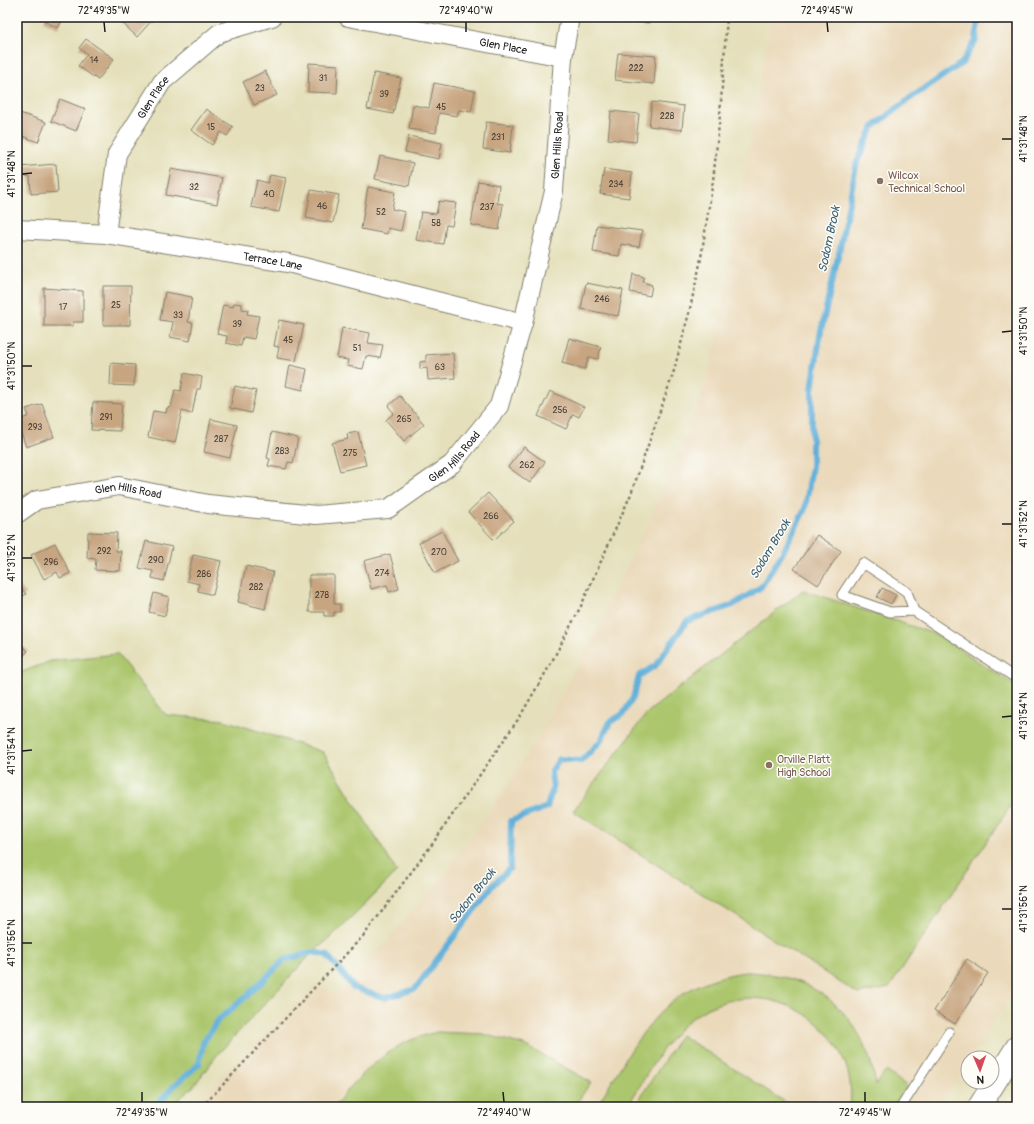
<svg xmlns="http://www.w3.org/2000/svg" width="1034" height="1124" font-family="Pangolin,sans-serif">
<rect width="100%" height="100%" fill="#fdfcf7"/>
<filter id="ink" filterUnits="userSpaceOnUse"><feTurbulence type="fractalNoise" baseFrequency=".025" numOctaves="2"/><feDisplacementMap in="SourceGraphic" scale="8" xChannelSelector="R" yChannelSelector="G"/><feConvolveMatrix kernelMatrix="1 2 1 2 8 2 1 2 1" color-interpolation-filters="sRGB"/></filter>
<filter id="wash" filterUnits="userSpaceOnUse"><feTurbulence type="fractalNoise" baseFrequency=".012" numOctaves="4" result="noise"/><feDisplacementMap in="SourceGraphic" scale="16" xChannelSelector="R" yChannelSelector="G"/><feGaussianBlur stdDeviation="0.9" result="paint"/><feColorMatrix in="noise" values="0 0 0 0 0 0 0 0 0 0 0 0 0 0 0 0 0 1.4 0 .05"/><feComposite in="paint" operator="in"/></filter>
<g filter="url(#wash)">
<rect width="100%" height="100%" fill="#e5e0bb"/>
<path fill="#ead9ba" d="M771 17H1017V984L971 1058H968V1063L939 1107H191L316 985 340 994 355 979 449 868 505 789 535 741 584 655 650 517 688 431 713 360Z"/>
<g fill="#abc66c" stroke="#647144">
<path d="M803 590 938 635 1017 687V796L889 988 858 994 573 811 647 713Z"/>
<path d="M117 654 166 715 224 720 323 752 397 872 329 939 313 952 217 1055 193 1087 170 1107H17V674L51 661Z"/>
<path d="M746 972C817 974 864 1014 876 1085L886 1071 907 1086 894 1107H850C860 1027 769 971 701 1012 668 1031 647 1076 627 1107H596C638 1041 660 983 746 972Z"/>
<path d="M437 1032 483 1034 524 1045 591 1082 574 1107H334C353 1082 376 1058 404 1043 414 1038 426 1035 437 1032Z"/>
<path d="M681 1035 793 1107H634Z"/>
</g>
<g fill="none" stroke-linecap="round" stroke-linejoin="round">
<path stroke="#5fafd9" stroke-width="6" d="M155 1107 174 1086 199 1064 203 1043 218 1020 247 996 284 960 313 952 327 955 354 988 385 998 415 989 492 886 510 868 511 821 547 807 553 788 551 772 559 759 581 761 600 742 610 722 623 714 633 698 639 676 656 665 687 621 733 605 761 587 782 554 805 509 812 466V390L820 335 840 248 857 162 873 127 909 99 962 63 976 40 978 17"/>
</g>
<g id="blocks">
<g fill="#c7a580">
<path d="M46 17H64L58 28 44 21Z"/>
<path d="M116 17H155L137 37Z"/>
<path d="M622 17H649V23L621 21Z"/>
<path d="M86 39 114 59 98 80 78 66 87 54 79 48Z"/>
<path d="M17 45 21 46 18 61H17Z"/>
<path d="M618 53 656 56 654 84 615 80Z"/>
<path d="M309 63 338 65 337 93 308 92Z"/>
<path d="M265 71 277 95 254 105 243 82Z"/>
<path d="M374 73 401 78 393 114 367 109Z"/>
<path d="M434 83 475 91 471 112 459 110 457 116 439 113 436 133 409 129 413 105 429 108Z"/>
<path d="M60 99 85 109 76 131 51 121Z"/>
<path d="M652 102 684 106 682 130 649 126Z"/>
<path d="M206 109 233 127 227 136 221 132 212 145 191 130Z"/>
<path d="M611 111 639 114 636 142 608 139Z"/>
<path d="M17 112 46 122 38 142 22 136 19 142H17Z"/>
<path d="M486 122 513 125 510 153 483 149Z"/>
<path d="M409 136 442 143 439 159 405 152Z"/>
<path d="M380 156 413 163 409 186 375 179Z"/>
<path d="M17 157 19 167 56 164 58 192 31 194 30 176 17 177Z"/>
<path d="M171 169 222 178 217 204 166 195Z"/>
<path d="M604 169 632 173 629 198 600 194Z"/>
<path d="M270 175 286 178 279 212 251 207 257 180 268 183Z"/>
<path d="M478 181 499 185 497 203 503 204 499 230 471 225Z"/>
<path d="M368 187 395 192 392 209 405 212 401 231 388 228 387 234 361 229Z"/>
<path d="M311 190 339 195 333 223 306 218Z"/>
<path d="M439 201 456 203 452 226 446 225 443 244 416 240 421 212 436 214Z"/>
<path d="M597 225 642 231 639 247 621 244 619 256 593 252Z"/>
<path d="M633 274 644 277 643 282 652 285 650 296 630 292Z"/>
<path d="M586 283 623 290 618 316 581 309Z"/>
<path d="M103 286H131L130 325H103Z"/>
<path d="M44 288 83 291V322H73V326H44Z"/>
<path d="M165 292 192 297 188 322 193 323 190 341 170 337 173 322 160 320Z"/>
<path d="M234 303 242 304V309L248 310 247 314 259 316 254 339 243 337 241 346 226 343 227 336 217 334 223 305 233 307Z"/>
<path d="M279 320 304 325 296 361 277 358 279 347 274 346Z"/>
<path d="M342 328 370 333 368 343 383 345 380 358 366 356 363 369 347 366 348 360 337 358Z"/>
<path d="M569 338 601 347 598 359 589 357 585 369 562 363Z"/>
<path d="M453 353 455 378 428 380 427 368 420 369V362L426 361V355Z"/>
<path d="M111 363 135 365 134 386 110 385Z"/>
<path d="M290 365 307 369 303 390 286 386Z"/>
<path d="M184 373 202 377 200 389H197L192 414 182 411 175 443 148 437 153 411 166 413 167 408 171 407 175 390 181 391Z"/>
<path d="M235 386 256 391 251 413 230 408Z"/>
<path d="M550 391 584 407 579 417 573 414 566 429 538 416Z"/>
<path d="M400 396 424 424 404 441 386 420 394 413 388 406Z"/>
<path d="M93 402 122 404 120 431 91 430Z"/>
<path d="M42 404 54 437 26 447 17 421 29 416 26 409Z"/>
<path d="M211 419 237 425 230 458 204 452Z"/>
<path d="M272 432 298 438 293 463 288 462 286 469 268 466 270 459 267 458Z"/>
<path d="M358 432 366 465 340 471 332 443 348 439 347 434Z"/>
<path d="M524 447 545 462 530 483 508 467Z"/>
<path d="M488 493 514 521 494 540 468 512Z"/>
<path d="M442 531 458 561 435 573 419 543Z"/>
<path d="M88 532 117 533 116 551H121L120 571 95 570 96 559 87 558Z"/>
<path d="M817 535 841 551 818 585 794 569Z"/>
<path d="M146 541 172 547 164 581 152 578 153 571 139 568Z"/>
<path d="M55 543 70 573 60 578 57 572 44 579 31 555Z"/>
<path d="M390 554 399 589 389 592 387 585 371 589 364 561Z"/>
<path d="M193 555 221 561 213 595 198 591 199 584 187 581Z"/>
<path d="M246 566 273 572 265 609 238 602Z"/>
<path d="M309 575H334V604H340V612H334V616H324V612H309Z"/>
<path d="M17 583 26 594 17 601Z"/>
<path d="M882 588 896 595 891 604 877 597Z"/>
<path d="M154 593 169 597 165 616 149 612Z"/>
<path d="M17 641 28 651 17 662Z"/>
<path d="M967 959 988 973 955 1024 934 1011Z"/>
</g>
</g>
</g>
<g filter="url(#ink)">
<use href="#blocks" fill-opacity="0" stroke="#807e6c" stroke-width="1"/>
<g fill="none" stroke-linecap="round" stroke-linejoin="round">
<defs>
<g id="service">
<path d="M914 611 890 612 842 595 863 563 907 592 914 611 1017 679"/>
<path d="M901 1107 949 1032"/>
</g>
<g id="minor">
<path id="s1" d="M348 17 563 57"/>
<path id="s2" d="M17 229 106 234 288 263 523 323"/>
<path id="s3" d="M106 234 117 154 162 82 219 33 272 17"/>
<path id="s4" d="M17 514 37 500 119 486 208 504 316 515 388 509 452 464 499 406 523 323 554 191 563 57 570 17"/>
</g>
<path id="tertiary" d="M979 1107 1017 1047"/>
</defs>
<use href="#service" stroke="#807e6c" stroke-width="11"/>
<use href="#minor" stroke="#807e6c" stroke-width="20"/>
<use href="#tertiary" stroke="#807e6c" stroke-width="24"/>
<path stroke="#807e6c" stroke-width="2.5" stroke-dasharray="3 3" stroke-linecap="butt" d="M202 1107 364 935 389 902 433 843 519 718 550 665 581 606 631 494 673 374 689 313 700 264 713 181 720 115 727 17"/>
<use href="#service" stroke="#fff" stroke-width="9"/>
<use href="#minor" stroke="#fff" stroke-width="18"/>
<use href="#tertiary" stroke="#fff" stroke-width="22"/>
</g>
</g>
<path fill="none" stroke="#1c1c1c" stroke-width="1.5" d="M104 22 105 32M466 22V32M827 22 828 32M1002 139H1012M22 174 32 173M1002 332 1012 331M22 366H32M1002 524H1012M22 558H32M1002 717 1012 716M22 751 32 750M1002 909H1012M22 943H32M142 1092V1102M503 1092 504 1102M865 1092V1102"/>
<g fill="#8d6e63" stroke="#fdfcf7" stroke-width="1.5">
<circle cx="880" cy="181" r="4"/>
<circle cx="769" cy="765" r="4"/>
</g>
<g text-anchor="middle" stroke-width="3" stroke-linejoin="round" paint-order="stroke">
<g font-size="9" fill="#473e35">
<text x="94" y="63">14</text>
<text x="636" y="71">222</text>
<text x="323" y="81">31</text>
<text x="260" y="91">23</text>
<text x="384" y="97">39</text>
<text x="441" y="110">45</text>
<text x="667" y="119">228</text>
<text x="211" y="130">15</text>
<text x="498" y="140">231</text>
<text x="616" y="187">234</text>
<text x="194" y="190">32</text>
<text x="269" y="197">40</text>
<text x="322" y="209">46</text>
<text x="487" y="210">237</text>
<text x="381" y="215">52</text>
<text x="436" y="226">58</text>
<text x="602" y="302">246</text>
<text x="116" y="308">25</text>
<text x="63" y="310">17</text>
<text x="178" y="318">33</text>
<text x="237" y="327">39</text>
<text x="288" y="343">45</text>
<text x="357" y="351">51</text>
<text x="440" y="370">63</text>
<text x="560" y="413">256</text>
<text x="106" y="420">291</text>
<text x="404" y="422">265</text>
<text x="35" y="430">293</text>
<text x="221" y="442">287</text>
<text x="282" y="454">283</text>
<text x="350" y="456">275</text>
<text x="527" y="468">262</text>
<text x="491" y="519">266</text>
<text x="104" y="554">292</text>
<text x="439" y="555">270</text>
<text x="156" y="563">290</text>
<text x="51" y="565">296</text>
<text x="382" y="576">274</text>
<text x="204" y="577">286</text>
<text x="256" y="590">282</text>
<text x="322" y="598">278</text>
</g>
<g font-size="11" fill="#1c1c1c" stroke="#fdfcf7">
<text dy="4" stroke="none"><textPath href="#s1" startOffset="158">Glen Place</textPath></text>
<text dy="4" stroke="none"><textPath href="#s3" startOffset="148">Glen Place</textPath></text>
<text dy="4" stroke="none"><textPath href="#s4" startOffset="800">Glen Hills Road</textPath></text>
<text dy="4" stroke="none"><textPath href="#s2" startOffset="258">Terrace Lane</textPath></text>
<text dy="4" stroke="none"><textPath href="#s4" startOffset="464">Glen Hills Road</textPath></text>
<text dy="4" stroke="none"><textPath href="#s4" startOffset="117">Glen Hills Road</textPath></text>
</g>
<g font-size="11" fill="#785e54" stroke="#fdfcf7" text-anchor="start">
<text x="888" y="179">Wilcox<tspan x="888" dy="13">Technical School</tspan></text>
<text x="777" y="763">Orville Platt<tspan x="777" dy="13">High School</tspan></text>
</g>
<g font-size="12" font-style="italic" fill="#3a5e71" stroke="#fdfcf7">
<text transform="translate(829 239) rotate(-78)" y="4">Sodom Brook</text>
<text transform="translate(770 549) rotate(-59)" y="4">Sodom Brook</text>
<text transform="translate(472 896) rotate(-51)" y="4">Sodom Brook</text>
</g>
</g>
<rect width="1034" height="1124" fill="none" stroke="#fdfcf7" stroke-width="44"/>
<g transform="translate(980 1070) rotate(178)"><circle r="19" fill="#fdfcf7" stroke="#a3a29f"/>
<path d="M0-3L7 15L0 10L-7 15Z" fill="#d1495b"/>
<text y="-6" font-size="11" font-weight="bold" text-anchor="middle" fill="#1c1c1c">N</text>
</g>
<rect x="22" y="22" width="990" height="1080" fill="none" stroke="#1c1c1c" stroke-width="1.5"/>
<g font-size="10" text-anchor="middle" fill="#1c1c1c">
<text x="104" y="14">72°49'35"W</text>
<text x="466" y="14">72°49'40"W</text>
<text x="827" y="14">72°49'45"W</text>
<text transform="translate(1023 139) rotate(-90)" y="4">41°31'48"N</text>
<text transform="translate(11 174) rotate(-90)" y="4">41°31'48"N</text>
<text transform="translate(1023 331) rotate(-90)" y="4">41°31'50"N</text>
<text transform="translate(11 366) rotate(-90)" y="4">41°31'50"N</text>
<text transform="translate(1023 524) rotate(-90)" y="4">41°31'52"N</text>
<text transform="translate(11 558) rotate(-90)" y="4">41°31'52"N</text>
<text transform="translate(1023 716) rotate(-90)" y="4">41°31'54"N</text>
<text transform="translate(11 751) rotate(-90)" y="4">41°31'54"N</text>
<text transform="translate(1023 909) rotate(-90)" y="4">41°31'56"N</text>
<text transform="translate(11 943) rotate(-90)" y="4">41°31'56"N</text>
<text x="142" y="1116">72°49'35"W</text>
<text x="504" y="1116">72°49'40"W</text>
<text x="865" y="1116">72°49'45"W</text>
</g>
</svg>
